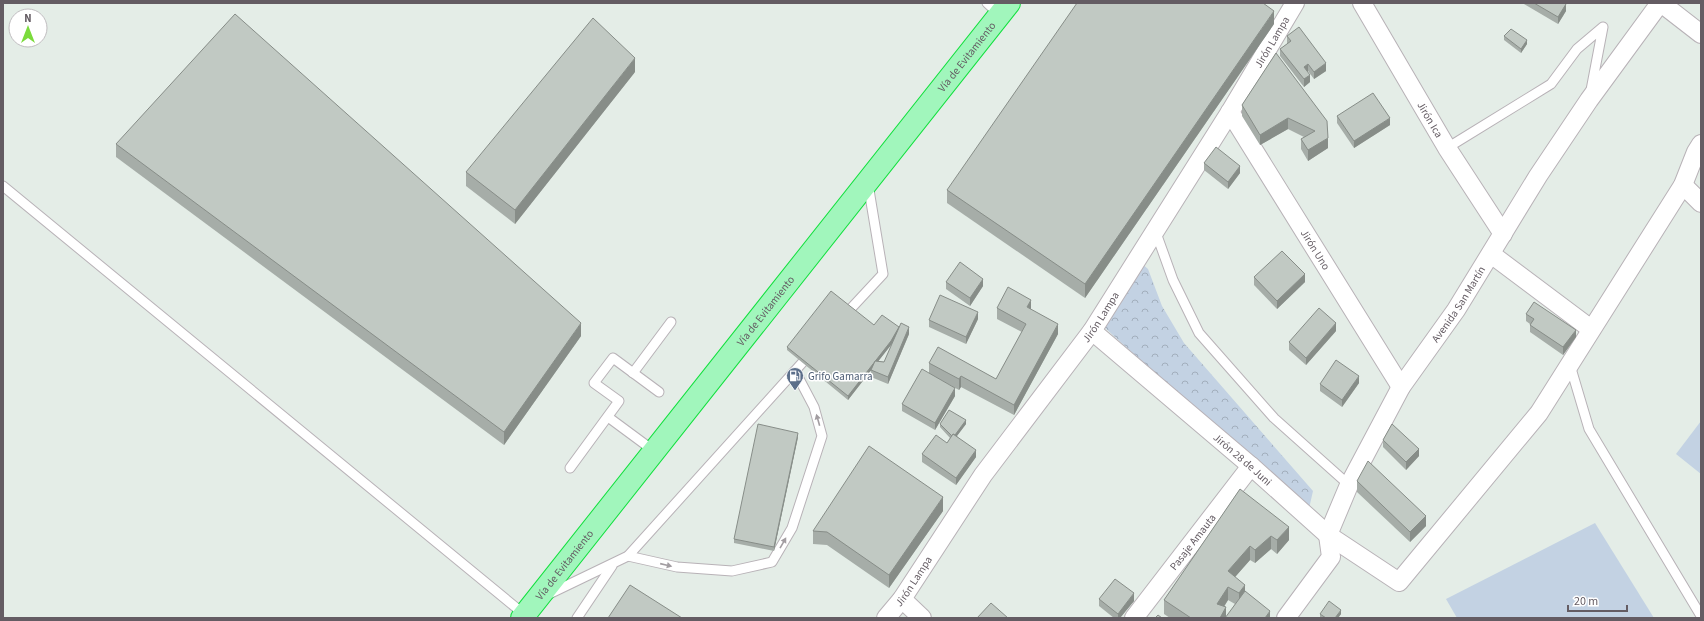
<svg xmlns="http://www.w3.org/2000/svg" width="1704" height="621" font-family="'Source Sans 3',sans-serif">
<defs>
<pattern id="park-crowns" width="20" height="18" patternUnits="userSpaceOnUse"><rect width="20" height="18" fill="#c3d2e3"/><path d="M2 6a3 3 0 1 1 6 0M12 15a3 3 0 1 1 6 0" fill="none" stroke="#a2aebc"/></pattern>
</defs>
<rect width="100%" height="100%" fill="#e4ede7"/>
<path fill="url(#park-crowns)" d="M1141 263 1148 269 1162 306 1184 343 1313 491 1308 513 1104 327Z"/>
<g fill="#c3d2e3">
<path d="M1701 421V474L1676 454Z"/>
<path d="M1595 523 1654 618H1457L1446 599Z"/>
</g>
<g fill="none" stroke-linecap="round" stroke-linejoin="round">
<defs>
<g id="service">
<path d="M987 3 1000 15"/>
<path d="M1447 148 1551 84 1577 49 1603 27 1591 90"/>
<path d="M3 186 525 615"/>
<path d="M1155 230 1173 280 1199 333 1274 418 1349 485"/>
<path d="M843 317 883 274 868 184"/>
<path d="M1570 365 1589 429 1701 616"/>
<path d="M633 373 671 322"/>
<path d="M608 417 654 451"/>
<path d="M570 468 619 401 594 383 613 358 659 392"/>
<path d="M628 556 677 567 732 571 772 562 792 528 822 436 814 407 795 371"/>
<path d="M547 595 628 556 811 353"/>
<path d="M577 618 612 566"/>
</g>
<g id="minor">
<path id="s1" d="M1362 3 1447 148 1503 234"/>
<path d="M1661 3 1701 34"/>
<path id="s2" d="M1230 112 1401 387"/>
<path d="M1683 185 1701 203"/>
<path d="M1491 254 1591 329"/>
<path id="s3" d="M1092 331 1251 466 1328 535 1399 582 1539 413 1683 185 1696 152 1701 144"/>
<path d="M902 599 922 618"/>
<path id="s4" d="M886 618 902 599 983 475 1092 331 1230 112 1295 3"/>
<path id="s5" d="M1134 618 1251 466"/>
<path id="s6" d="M1286 618 1331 557 1328 535 1349 485 1401 387 1456 310 1538 176 1589 100 1660 3"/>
</g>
<g id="trunk">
<path id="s7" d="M522 618 1009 3"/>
</g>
</defs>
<use href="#service" stroke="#b8b2b7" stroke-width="11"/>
<use href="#minor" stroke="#b8b2b7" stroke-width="20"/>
<use href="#trunk" stroke="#12e03e" stroke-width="24"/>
<use href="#service" stroke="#fff" stroke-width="9"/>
<use href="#minor" stroke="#fff" stroke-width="18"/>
<use href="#trunk" stroke="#a1f6bc" stroke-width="22"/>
</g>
<g fill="#a6ada8" fill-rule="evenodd">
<path d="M1524 3H1565L1566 11 1558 24 1524 4Z"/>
<path d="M1274 24 1085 298 947 203V190Z"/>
<path d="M1287 36 1326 71 1314 79 1308 71 1307 72 1310 82 1304 87 1280 56V49L1287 44Z"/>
<path d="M1504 36 1527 44 1521 53 1504 40Z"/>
<path d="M1276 53 1328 148 1308 161 1301 149V139L1304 137 1288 129 1260 145 1242 116V105Z"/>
<path d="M635 72 515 224 466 186V172Z"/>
<path d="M1337 116 1390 125 1354 148 1337 123Z"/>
<path d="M116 144 581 336 504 445 116 157Z"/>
<path d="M1204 163 1240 173 1228 189 1204 170Z"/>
<path d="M1254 277 1305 282 1277 309 1254 285Z"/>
<path d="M946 282 983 286 970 306 946 289Z"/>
<path d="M997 308 1031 309 1058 334 1014 415 961 387 959 390 937 378 955 396 935 430 902 411V404L929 373V363L996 379 1022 332 997 319Z"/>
<path d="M1526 314 1576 337 1563 355 1530 332V324L1526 321Z"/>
<path d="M978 319 966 344 929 327V320Z"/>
<path d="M874 325 899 327 909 334 888 384 871 377V370L848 400 787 350V347ZM894 341 884 362 878 361 891 345Z"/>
<path d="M1336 331 1306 365 1289 350V342Z"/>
<path d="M1359 383 1342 407 1320 391V384Z"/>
<path d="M940 424H966L957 436 976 457 956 485 922 462V454L947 443 950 438 940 427Z"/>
<path d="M798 437 774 551 734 543V539Z"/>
<path d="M1383 440 1419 456 1406 470 1383 447Z"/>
<path d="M1357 481 1426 526 1410 542 1357 492Z"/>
<path d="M1240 489 1289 540 1277 554 1271 549 1255 563 1250 560 1235 577 1245 591 1270 618H1170L1164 614V600ZM1228 600 1235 604 1226 618 1224 607Z"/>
<path d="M943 511 889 588 827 545 813 544V531Z"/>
<path d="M1099 599 1134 601 1120 618H1114L1099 606Z"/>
<path d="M1320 614H1341L1338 618H1321L1320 617Z"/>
</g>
<g fill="#878d88">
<path d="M1566 4V11L1558 24V17Z"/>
<path d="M1274 11V24L1085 298V284Z"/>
<path d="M1527 40V44L1521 53V49Z"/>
<path d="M635 58V72L515 224V210Z"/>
<path d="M1326 63V71L1314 79V72Z"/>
<path d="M1308 64V71L1304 74V67Z"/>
<path d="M1310 75V82L1304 87V79Z"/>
<path d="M1288 118V129L1260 145V135Z"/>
<path d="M1390 118V125L1354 148V141Z"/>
<path d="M1328 138V148L1308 161V150Z"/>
<path d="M1240 166V173L1228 189V182Z"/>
<path d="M1305 274V282L1277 309V301Z"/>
<path d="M983 279V286L970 306V298Z"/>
<path d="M1031 300V310L1027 307Z"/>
<path d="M978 312V319L966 344V337Z"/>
<path d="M581 323V336L504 445V432Z"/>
<path d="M1336 323V331L1306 365V358Z"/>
<path d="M1058 324V334L1014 415V405Z"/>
<path d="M899 327V331L891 345 848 400V396Z"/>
<path d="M909 327V334L888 384V377Z"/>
<path d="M1576 330V337L1563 355V347Z"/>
<path d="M961 376V387L959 390V379Z"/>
<path d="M1359 376V383L1342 407V400Z"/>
<path d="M955 388V396L935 430V423Z"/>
<path d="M966 420V424L953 441V437Z"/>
<path d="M798 433V437L774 551V547Z"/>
<path d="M1419 449V456L1406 470V462Z"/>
<path d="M976 450V457L956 485V478Z"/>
<path d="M943 497V511L889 588V575Z"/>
<path d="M1426 516V526L1410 542V532Z"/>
<path d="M1289 527V540L1277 554V540Z"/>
<path d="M1271 536V549L1255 563V550Z"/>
<path d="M1250 546V560L1228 585V571Z"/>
<path d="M1245 585V598L1239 606V593Z"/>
<path d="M1228 587V600L1217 617V604Z"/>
<path d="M1134 593V601L1120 618H1118V614Z"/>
<path d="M1226 607V618H1220Z"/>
<path d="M1341 610V614L1338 618H1335Z"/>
<path d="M1270 611V618H1265Z"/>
</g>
<g fill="#c1c9c3" stroke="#878d88">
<path d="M1077 3H1263L1274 11 1085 284 947 190Z"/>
<path d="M1534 3H1565L1566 4 1558 17Z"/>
<path d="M235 14 581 323 504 432 116 144Z"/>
<path d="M593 18 635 58 515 210 466 172Z"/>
<path d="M1299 27 1326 63 1314 72 1308 64 1304 67 1310 75 1304 79 1280 49 1291 41 1287 36Z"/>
<path d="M1511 29 1527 40 1521 49 1504 36Z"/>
<path d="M1276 53 1327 121 1328 138 1308 150 1301 139 1315 131 1288 118 1260 135 1242 105Z"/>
<path d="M1373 93 1390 118 1354 141 1337 116Z"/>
<path d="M1216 147 1240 166 1228 182 1204 163Z"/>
<path d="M1282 251 1305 274 1277 301 1254 277Z"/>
<path d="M960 262 983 279 970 298 946 282Z"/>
<path d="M1008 287 1031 300 1027 307 1058 324 1014 405 961 376 959 379 929 363 938 347 996 379 1026 324 997 308Z"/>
<path d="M831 291 874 325 882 315 899 327 891 341 848 396 787 347Z"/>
<path d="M940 295 978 312 966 337 929 320Z"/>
<path d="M1534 302 1576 330 1563 347 1530 325 1534 319 1526 314Z"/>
<path d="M1319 308 1336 323 1306 358 1289 342Z"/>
<path d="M901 323 909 327 888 377 871 370 875 361 884 362Z"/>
<path d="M1336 360 1359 376 1342 400 1320 384Z"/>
<path d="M922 369 955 388 935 423 902 404Z"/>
<path d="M949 410 966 420 955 435 953 434 952 436 940 424Z"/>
<path d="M758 424 798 433 774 547 734 539Z"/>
<path d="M1392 424 1419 449 1406 462 1383 440Z"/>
<path d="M953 434 976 450 956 478 922 454 936 435 947 443Z"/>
<path d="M869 446 943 497 889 575 827 532 813 531Z"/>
<path d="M1368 461 1426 516 1410 532 1357 481Z"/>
<path d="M1240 489 1289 527 1277 540 1271 536 1255 550 1250 546 1228 571 1245 585 1239 593 1228 587 1217 604 1226 607 1220 618H1191L1164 600Z"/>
<path d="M1115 579 1134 593 1118 614 1099 599Z"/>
<path d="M630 585 682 618H608Z"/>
<path d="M1245 591 1270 611 1265 618H1225Z"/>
<path d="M1329 601 1341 610 1335 618H1326L1320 614Z"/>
<path d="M991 603 1008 618H977Z"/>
<path d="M1158 615 1162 618H1155Z"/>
</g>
<defs><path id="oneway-solid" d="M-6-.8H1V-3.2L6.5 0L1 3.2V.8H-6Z"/></defs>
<g fill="#a29da1">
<use href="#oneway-solid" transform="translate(818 420) rotate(-106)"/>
<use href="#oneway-solid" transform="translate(783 543) rotate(-60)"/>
<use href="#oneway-solid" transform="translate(666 565) rotate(13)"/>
</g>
<defs>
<symbol id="fuel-pin" viewBox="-11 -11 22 30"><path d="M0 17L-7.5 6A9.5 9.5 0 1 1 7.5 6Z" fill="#5c6f8a" stroke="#fff"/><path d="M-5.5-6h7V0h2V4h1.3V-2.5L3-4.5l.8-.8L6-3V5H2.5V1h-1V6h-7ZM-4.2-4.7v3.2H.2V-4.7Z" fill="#fff"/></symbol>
</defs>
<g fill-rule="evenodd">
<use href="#fuel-pin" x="785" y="366" width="20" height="27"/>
</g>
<g text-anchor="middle" stroke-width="3" stroke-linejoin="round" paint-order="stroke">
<g font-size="11" fill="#645c63" stroke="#fff">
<text dy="4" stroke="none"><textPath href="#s4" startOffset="694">Jirón Lampa</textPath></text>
<text dy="4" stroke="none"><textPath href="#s7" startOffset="716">Vía de Evitamiento</textPath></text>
<text dy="4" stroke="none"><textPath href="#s1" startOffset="135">Jirón Ica</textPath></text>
<text dy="4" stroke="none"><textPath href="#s2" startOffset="162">Jirón Uno</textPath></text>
<text dy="4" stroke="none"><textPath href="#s6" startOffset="364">Avenida San Martín</textPath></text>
<text dy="4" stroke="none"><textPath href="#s7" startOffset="392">Vía de Evitamiento</textPath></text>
<text dy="4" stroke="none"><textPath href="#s4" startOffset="370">Jirón Lampa</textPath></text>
<text dy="4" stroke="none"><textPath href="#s3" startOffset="198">Jirón 28 de Juni</textPath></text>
<text dy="4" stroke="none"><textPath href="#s5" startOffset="96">Pasaje Amauta</textPath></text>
<text dy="4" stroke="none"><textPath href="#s7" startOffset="68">Vía de Evitamiento</textPath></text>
<text dy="4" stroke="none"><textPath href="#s4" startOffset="46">Jirón Lampa</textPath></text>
</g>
<g font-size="11" fill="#4e5e75" stroke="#fff" text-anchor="start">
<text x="808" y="380">Grifo Gamarra</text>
</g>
</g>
<rect width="1704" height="621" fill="none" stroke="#645c63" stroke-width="8"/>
<g transform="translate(28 28)"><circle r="19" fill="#ffffff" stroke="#c1bec1"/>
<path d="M0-3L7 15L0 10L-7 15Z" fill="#7bdb3c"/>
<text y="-6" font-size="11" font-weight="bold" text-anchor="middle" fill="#645c63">N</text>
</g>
<path d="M1568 605v6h59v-6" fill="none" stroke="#645c63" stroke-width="2"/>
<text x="1574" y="605" font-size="12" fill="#645c63" stroke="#ffffff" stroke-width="3" paint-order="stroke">20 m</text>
</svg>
